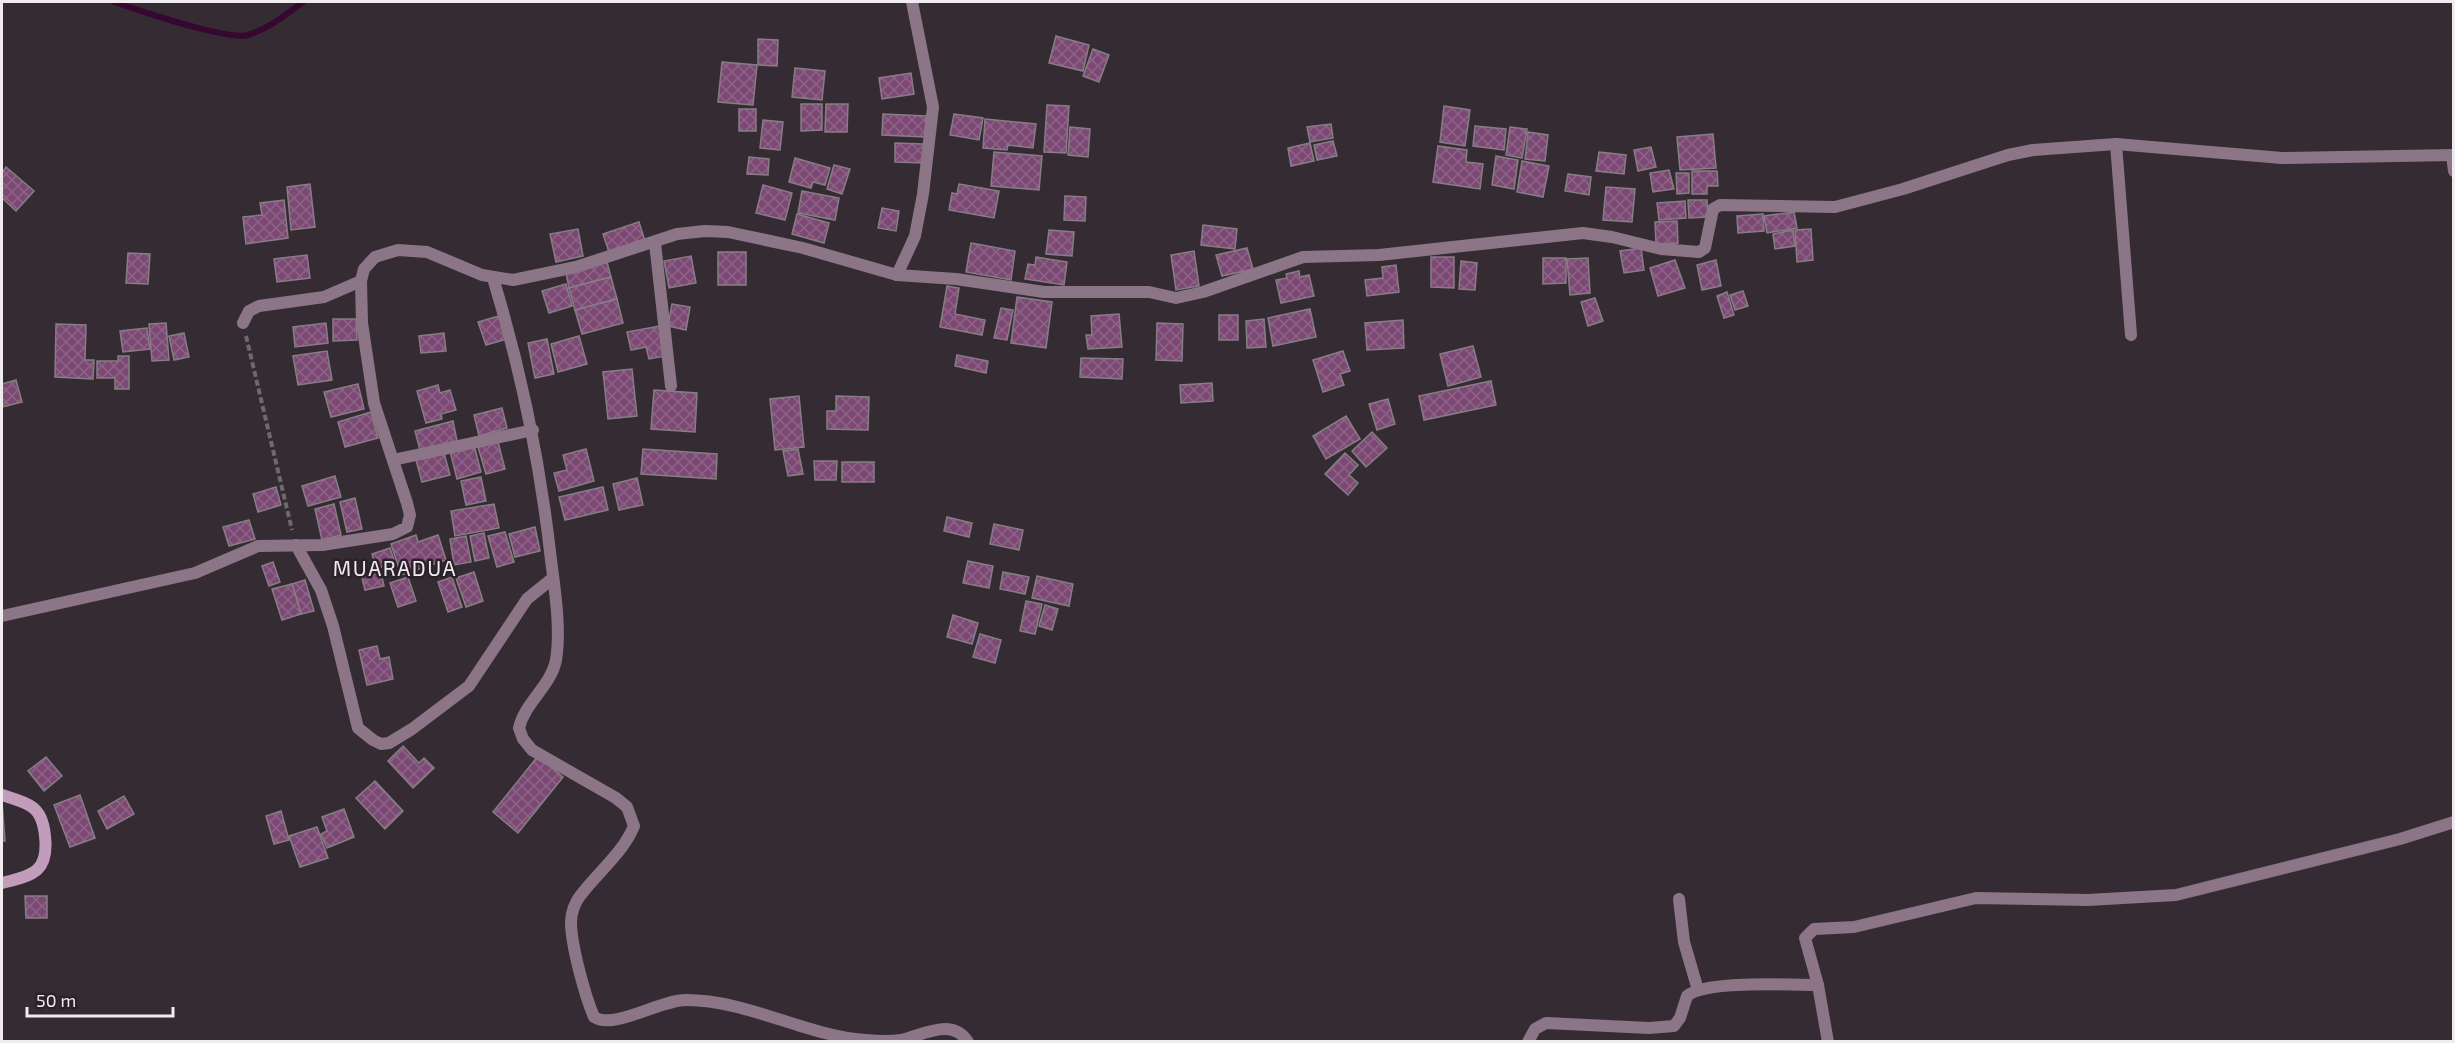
<svg xmlns="http://www.w3.org/2000/svg" width="2455" height="1043" font-family="'Exo 2',sans-serif">
<defs>
<pattern id="building-cross-hatch" width="8" height="8" patternUnits="userSpaceOnUse" patternTransform="scale(1.5)"><rect width="8" height="8" fill="#7b4973"/><path d="M0 0l8 8M0 8l8-8" fill="none" stroke="#8e6387"/></pattern>
</defs>
<rect width="100%" height="100%" fill="#342c32"/>
<g fill="none" stroke-linecap="round" stroke-linejoin="round">
<path stroke="#360831" stroke-width="6" d="M114 2C139 10 227 41 248 35 268 29 287 14 303 2"/>
</g>
<g fill="url(#building-cross-hatch)" stroke="#877e85" stroke-width="1.5">
<path d="M1056 36 1089 45 1083 71 1049 63Z"/>
<path d="M758 39 778 40 777 66 758 65Z"/>
<path d="M1093 49 1109 55 1099 82 1083 76Z"/>
<path d="M722 62 757 65 753 105 718 102Z"/>
<path d="M795 68 825 71 822 100 792 97Z"/>
<path d="M911 73 914 94 882 99 879 78Z"/>
<path d="M801 104H822V130L801 131Z"/>
<path d="M826 104H848L847 132H825Z"/>
<path d="M1047 105 1069 106 1066 153 1044 152Z"/>
<path d="M1444 106 1470 110 1465 146 1440 142Z"/>
<rect x="739" y="109" width="17" height="22"/>
<path d="M883 114 926 116 925 137 882 135Z"/>
<path d="M954 114 983 118 979 140 950 135Z"/>
<path d="M985 119 1036 124 1033 148 1008 145 1007 150 983 148Z"/>
<path d="M763 120 783 122 780 150 760 148Z"/>
<path d="M1331 124 1333 138 1310 142 1307 127Z"/>
<path d="M1475 126 1506 129 1504 150 1473 146Z"/>
<path d="M1070 127 1090 129 1088 157 1068 155Z"/>
<path d="M1510 127 1527 129 1522 158 1506 155Z"/>
<path d="M1528 132 1548 135 1545 161 1525 159Z"/>
<path d="M1713 134 1716 168 1680 170 1677 137Z"/>
<path d="M1333 141 1337 156 1317 160 1314 145Z"/>
<path d="M895 143 923 144V163L895 162Z"/>
<path d="M1310 143 1314 161 1291 166 1288 148Z"/>
<path d="M1438 146 1467 150 1466 162 1483 164 1480 189 1433 182Z"/>
<path d="M1651 147 1656 167 1638 171 1634 150Z"/>
<path d="M994 152 1042 156 1039 190 991 186Z"/>
<path d="M1599 152 1626 155 1624 174 1596 171Z"/>
<path d="M1496 156 1518 160 1514 189 1492 185Z"/>
<path d="M749 157 769 159 768 175 747 174Z"/>
<path d="M795 158 830 168 825 185 813 182 811 188 789 182Z"/>
<path d="M1522 161 1549 166 1543 197 1517 192Z"/>
<path d="M834 165 850 169 842 194 827 189Z"/>
<path d="M6 167 34 191 16 211 2 198V173Z"/>
<path d="M1669 170 1674 189 1653 192 1650 173Z"/>
<path d="M1692 171H1717L1718 186H1707V194H1692Z"/>
<path d="M1676 173H1689V193L1677 194Z"/>
<path d="M1568 174 1591 177 1589 195 1565 191Z"/>
<path d="M310 184 315 227 291 230 287 187Z"/>
<path d="M959 184 999 191 994 218 949 210 952 193 957 194Z"/>
<path d="M763 185 792 193 785 220 756 213Z"/>
<path d="M1606 187 1635 189 1632 222 1603 220Z"/>
<path d="M802 191 839 198 835 220 798 213Z"/>
<path d="M1065 196 1086 197 1085 221 1064 220Z"/>
<path d="M284 200 288 238 246 244 243 217 262 215 260 203Z"/>
<path d="M1688 200H1707L1708 217 1689 218Z"/>
<path d="M1685 201 1686 218 1659 220 1657 203Z"/>
<path d="M882 208 899 211 896 231 878 228Z"/>
<path d="M1794 212 1797 228 1767 233 1764 216Z"/>
<path d="M797 214 829 223 824 243 792 234Z"/>
<path d="M1763 214 1764 231 1738 233 1737 216Z"/>
<path d="M1677 221 1678 243 1656 244 1655 222Z"/>
<path d="M639 222 645 241 609 252 603 234Z"/>
<path d="M1203 225 1237 229 1235 249 1201 245Z"/>
<path d="M578 229 583 256 556 262 550 234Z"/>
<path d="M1811 229 1813 260 1797 262 1795 230Z"/>
<path d="M1049 230 1074 232 1072 256 1046 254Z"/>
<path d="M1793 230 1795 246 1775 249 1773 234Z"/>
<path d="M971 243 1015 251 1011 280 966 272Z"/>
<path d="M1247 248 1253 269 1222 276 1216 255Z"/>
<path d="M1641 248 1644 270 1624 273 1620 251Z"/>
<path d="M1194 251 1199 286 1176 290 1171 255Z"/>
<rect x="718" y="252" width="28" height="33"/>
<path d="M128 253 150 254 148 284 126 283Z"/>
<path d="M307 255 310 278 277 282 274 259Z"/>
<path d="M691 256 696 283 669 288 664 261Z"/>
<path d="M1036 257 1067 262 1064 285 1025 279 1028 264 1035 265Z"/>
<path d="M1431 257H1454V288L1431 287Z"/>
<path d="M1543 258H1566V283L1543 284Z"/>
<path d="M1588 258 1590 293 1570 295 1567 259Z"/>
<path d="M1675 260 1685 288 1658 296 1650 268Z"/>
<path d="M1716 260 1721 286 1702 290 1697 265Z"/>
<path d="M1461 261 1477 263 1475 290 1459 289Z"/>
<path d="M607 262 611 277 569 288 566 273Z"/>
<path d="M1396 265 1399 292 1367 296 1365 280 1383 278 1382 267Z"/>
<path d="M1299 271 1300 277 1309 275 1314 296 1281 303 1276 280 1287 278 1286 274Z"/>
<path d="M611 277 617 299 575 310 569 288Z"/>
<path d="M566 284 572 306 549 313 542 291Z"/>
<path d="M947 286 959 288 955 314 985 320 982 335 940 327Z"/>
<path d="M1743 291 1748 306 1735 310 1730 295Z"/>
<path d="M1727 292 1734 315 1724 318 1717 296Z"/>
<path d="M1017 297 1052 302 1046 348 1011 343Z"/>
<path d="M1595 298 1603 321 1588 326 1581 302Z"/>
<path d="M617 299 623 323 582 334 575 310Z"/>
<path d="M672 304 690 307 686 330 668 326Z"/>
<path d="M1001 308 1013 310 1007 340 994 338Z"/>
<path d="M1310 309 1316 337 1273 346 1268 318Z"/>
<path d="M1119 314 1122 347 1088 349 1086 335H1092L1091 316Z"/>
<rect x="1219" y="315" width="19" height="25"/>
<path d="M499 316 507 339 486 345 478 322Z"/>
<path d="M333 319H356L357 340 333 341Z"/>
<path d="M1264 319 1266 347 1247 348 1246 321Z"/>
<path d="M1403 320 1404 348 1367 350 1365 323Z"/>
<path d="M166 323 169 360 152 361 149 324Z"/>
<path d="M326 323 328 343 295 347 293 327Z"/>
<path d="M1157 323 1183 324 1182 361 1156 360Z"/>
<path d="M56 324 86 325 85 360H94L93 379 55 377Z"/>
<path d="M659 326 665 356 649 359 646 347 631 350 627 332Z"/>
<path d="M147 328 150 349 123 352 120 331Z"/>
<path d="M184 333 189 357 174 360 169 336Z"/>
<path d="M444 333 446 351 421 353 419 336Z"/>
<path d="M579 336 587 364 558 372 551 344Z"/>
<path d="M547 339 554 374 535 378 528 343Z"/>
<path d="M1473 346 1481 377 1448 386 1440 354Z"/>
<path d="M327 351 332 380 298 385 293 356Z"/>
<path d="M1343 351 1350 371 1340 374 1344 385 1323 392 1313 360Z"/>
<path d="M957 355 988 361 986 373 955 366Z"/>
<path d="M118 356H129V389H115V378H97V361H118Z"/>
<path d="M1081 358 1123 359 1122 379 1080 377Z"/>
<path d="M632 369 637 416 608 419 603 372Z"/>
<path d="M16 380 22 402 2 407V384Z"/>
<path d="M1491 381 1496 405 1424 420 1419 396Z"/>
<path d="M1212 383 1213 401 1181 403 1180 385Z"/>
<path d="M358 384 364 409 331 417 324 392Z"/>
<path d="M438 385 440 393 450 390 456 410 441 414 442 419 426 423 417 391Z"/>
<path d="M654 390 697 393 695 432 651 429Z"/>
<path d="M799 396 804 447 775 450 770 399Z"/>
<path d="M836 396 869 397 868 430 827 429V411H836Z"/>
<path d="M1388 399 1395 424 1377 430 1369 404Z"/>
<path d="M502 408 507 428 479 436 474 415Z"/>
<path d="M371 412 378 438 345 447 338 422Z"/>
<path d="M1346 416 1360 439 1326 459 1313 436Z"/>
<path d="M453 421 457 441 420 450 415 431Z"/>
<path d="M1372 432 1387 448 1366 467 1352 451Z"/>
<path d="M498 442 505 469 486 474 478 447Z"/>
<path d="M474 445 481 472 457 479 450 451Z"/>
<path d="M586 449 594 481 559 491 554 473 567 470 563 455Z"/>
<path d="M643 449 717 454 716 479 641 474Z"/>
<path d="M798 449 803 474 788 476 783 451Z"/>
<path d="M444 453 450 475 422 482 416 460Z"/>
<path d="M1345 453 1358 465 1349 475 1358 483 1348 495 1325 474Z"/>
<path d="M814 461H837L836 480H815Z"/>
<rect x="842" y="462" width="32" height="20"/>
<path d="M335 476 341 497 308 506 302 486Z"/>
<path d="M481 477 486 501 466 505 461 481Z"/>
<path d="M637 478 643 505 619 510 613 484Z"/>
<path d="M276 487 281 505 258 512 253 494Z"/>
<path d="M603 487 608 510 565 520 559 497Z"/>
<path d="M355 498 362 529 347 532 340 502Z"/>
<path d="M334 504 341 535 322 540 315 509Z"/>
<path d="M494 504 499 528 455 536 451 511Z"/>
<path d="M947 517 972 523 969 537 944 531Z"/>
<path d="M249 520 255 539 229 546 223 527Z"/>
<path d="M994 524 1023 530 1019 550 990 544Z"/>
<path d="M535 527 540 551 515 557 509 534Z"/>
<path d="M505 532 514 562 497 567 488 536Z"/>
<path d="M484 533 489 558 475 561 470 536Z"/>
<path d="M416 535 418 542 438 535 446 560 401 575 391 544Z"/>
<path d="M466 536 471 562 454 565 450 539Z"/>
<path d="M390 548 395 563 376 569 372 554Z"/>
<path d="M968 561 993 566 989 588 963 583Z"/>
<path d="M273 562 280 582 269 586 262 566Z"/>
<path d="M380 569 384 586 365 590 361 574Z"/>
<path d="M474 572 483 601 466 607 456 578Z"/>
<path d="M1003 572 1029 577 1025 594 1000 589Z"/>
<path d="M1037 576 1073 584 1069 606 1032 598Z"/>
<path d="M408 577 416 601 398 607 390 583Z"/>
<path d="M452 577 462 607 448 612 438 582Z"/>
<path d="M305 580 314 611 301 614 292 584Z"/>
<path d="M292 584 301 614 282 620 272 589Z"/>
<path d="M1026 601 1042 604 1035 634 1020 631Z"/>
<path d="M1045 605 1058 609 1052 630 1039 626Z"/>
<path d="M953 615 978 623 972 644 947 637Z"/>
<path d="M980 634 1001 640 995 663 973 657Z"/>
<path d="M377 646 380 659 389 657 393 679 367 685 359 650Z"/>
<path d="M403 746 419 763 424 758 434 768 413 788 388 761Z"/>
<path d="M538 756 563 777 518 833 493 812Z"/>
<path d="M46 757 62 776 44 791 28 771Z"/>
<path d="M375 781 403 811 385 829 356 798Z"/>
<path d="M80 795 95 838 70 847 54 805Z"/>
<path d="M124 796 134 814 107 829 98 811Z"/>
<path d="M2 802 5 841H2Z"/>
<path d="M344 809 354 837 327 848 321 834 327 831 322 817Z"/>
<path d="M281 811 289 840 274 844 266 816Z"/>
<path d="M317 827 328 858 300 867 289 836Z"/>
<path d="M25 896H47V918H26Z"/>
</g>
<g fill="none" stroke-linecap="round" stroke-linejoin="round">
<path stroke="#6f686d" stroke-width="4" stroke-dasharray="6 3" stroke-linecap="butt" d="M246 336 292 530"/>
<g stroke="#8d7588" stroke-width="12">
<path d="M2116 144 2131 335"/>
<path d="M2452 155 2454 171"/>
<path d="M655 243 671 386"/>
<path d="M897 275 915 236 923 194 933 107 912 2"/>
<path d="M493 278C522 373 540 461 551 560 555 591 561 629 556 660 551 686 525 702 519 728L523 739 532 750 616 798 627 807 634 826C623 853 598 872 580 896 575 902 571 913 571 922 571 945 585 996 594 1017 614 1030 660 1000 686 1000 748 1000 803 1035 865 1040 877 1041 889 1042 901 1040 924 1035 952 1017 968 1042"/>
<path d="M243 323 249 311 259 306 324 297 361 281"/>
<path d="M393 460 533 430"/>
<path d="M296 545 321 590 333 626 358 728 373 740 381 744 389 743 412 729 469 686 527 599 553 578"/>
<path d="M2 616 195 573 258 546 322 545 393 534 407 527 410 515 407 503 374 403 362 323 361 281 364 269 375 257 398 250 427 252 482 275 513 280 576 267 677 234 705 231 728 232 803 248 897 275 956 279 1044 292H1149L1176 298 1203 292 1303 257 1379 255 1583 233 1612 237 1661 249 1699 252 1705 248 1713 209 1720 205 1835 207 1903 189 2008 155 2033 150 2116 144 2282 158 2454 155"/>
<path d="M1679 899 1684 942 1698 990"/>
<path d="M1818 985 1828 1042"/>
<path d="M1528 1042 1535 1029 1546 1023 1649 1028 1674 1026 1680 1018 1687 996C1705 980 1792 985 1818 985L1805 938 1814 929 1854 927 1976 898 2088 900 2176 895 2400 839 2454 822"/>
</g>
<path stroke="#c29cbb" stroke-width="12" d="M2 795C11 798 24 801 32 807 41 813 44 826 45 836 49 872 33 875 2 883"/>
</g>
<g text-anchor="middle" stroke-width="5" stroke-linejoin="round" paint-order="stroke">
<g font-size="21" letter-spacing="1.5" fill="#f0ebef" stroke="#2a2228">
<text x="395" y="576">MUARADUA</text>
</g>
</g>
<rect width="2455" height="1043" fill="none" stroke="#f0ebef" stroke-width="6"/>
<path d="M27 1007v9h146v-9" fill="none" stroke="#f0ebef" stroke-width="3"/>
<text x="36" y="1007" font-size="18" fill="#f0ebef" stroke="#2a2228" stroke-width="4.5" paint-order="stroke">50 m</text>
</svg>
